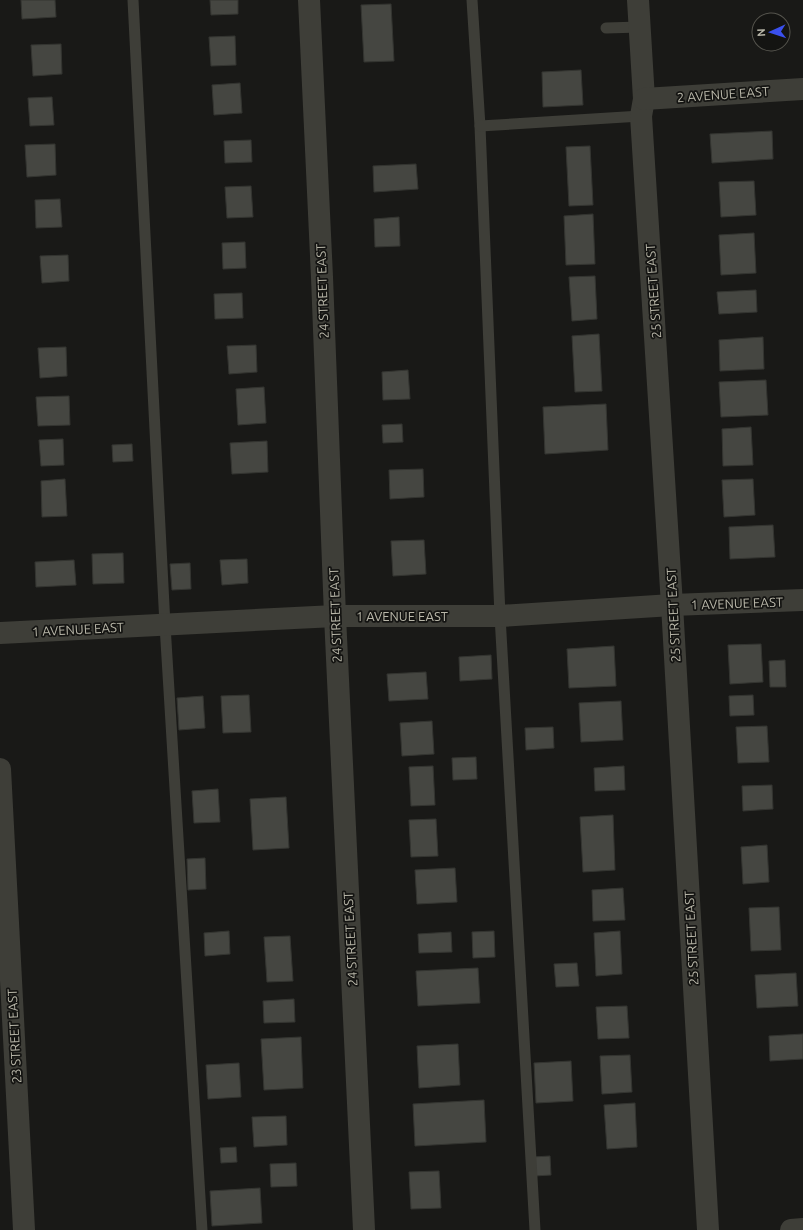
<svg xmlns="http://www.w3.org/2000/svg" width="803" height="1230" font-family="Ubuntu,sans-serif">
<rect width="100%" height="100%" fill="#191917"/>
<g fill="#454641" stroke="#343531">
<path d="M21 0H55L56 17 22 19Z"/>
<path d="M210 0H238V14L211 15Z"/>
<path d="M391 4 394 61 364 62 361 5Z"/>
<path d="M235 36 236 65 211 66 209 37Z"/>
<path d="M61 44 62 74 33 76 31 45Z"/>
<path d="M581 70 583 105 543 107 542 72Z"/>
<path d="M240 83 242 113 214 115 212 85Z"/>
<path d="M52 97 54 125 30 126 28 98Z"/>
<path d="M772 131 773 159 712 163 710 134Z"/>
<path d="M251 140 252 162 225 163 224 141Z"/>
<path d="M55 144 56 175 27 177 25 145Z"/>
<path d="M590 146 593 205 569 206 566 147Z"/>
<path d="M416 164 418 189 374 192 373 166Z"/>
<path d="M754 181 756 215 721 217 719 182Z"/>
<path d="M251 186 253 217 227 218 225 187Z"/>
<path d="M60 199 62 227 36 228 35 200Z"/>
<path d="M593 214 595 264 566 265 564 216Z"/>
<path d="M399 217 400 246 375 247 374 219Z"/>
<path d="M754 233 756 273 721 275 719 235Z"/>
<path d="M245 242 246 268 223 269 222 243Z"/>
<path d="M68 255 69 281 42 283 40 256Z"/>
<path d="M595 276 597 319 572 321 569 277Z"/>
<path d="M756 290 757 312 719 314 717 292Z"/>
<path d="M242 293 243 318 215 319 214 294Z"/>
<path d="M599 334 602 391 575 392 572 336Z"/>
<path d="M763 337 764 369 720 371 719 340Z"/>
<path d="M256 345 257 372 229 374 227 346Z"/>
<path d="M66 347 67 376 40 378 38 348Z"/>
<path d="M408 370 410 399 383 400 382 372Z"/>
<path d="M766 380 768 415 721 417 719 382Z"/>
<path d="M264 387 266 423 238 425 236 389Z"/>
<path d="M69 396 70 425 38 426 36 397Z"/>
<path d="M606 404 608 450 545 454 543 407Z"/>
<path d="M402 424 403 442 383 443 382 425Z"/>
<path d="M751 427 753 465 723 466 722 429Z"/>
<path d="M63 439 64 465 41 466 39 440Z"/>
<path d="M267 441 268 472 232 474 230 443Z"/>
<path d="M132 444 133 461 113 462 112 445Z"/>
<path d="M423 469 424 497 390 499 389 470Z"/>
<path d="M65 479 67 516 42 517 41 481Z"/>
<path d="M753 479 755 515 724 517 722 480Z"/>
<path d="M773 525 775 557 730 559 729 527Z"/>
<path d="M424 540 426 574 393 576 391 541Z"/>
<path d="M123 553 124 583 93 584 92 554Z"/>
<path d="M247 559 248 583 222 585 220 560Z"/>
<path d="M74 560 76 585 36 587 35 562Z"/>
<path d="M190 563 191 589 172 590 170 564Z"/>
<path d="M761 644 763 682 730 684 728 645Z"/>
<path d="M614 646 616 686 569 688 567 649Z"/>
<path d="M491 655 492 679 460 681 459 657Z"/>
<path d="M785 660 786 687H770L769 661Z"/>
<path d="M426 672 428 699 389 701 387 674Z"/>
<path d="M249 695 251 732 223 733 221 696Z"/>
<path d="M753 695 754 715 730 716 729 696Z"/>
<path d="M203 696 205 728 179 730 177 698Z"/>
<path d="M621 701 623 740 581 742 579 703Z"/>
<path d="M432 721 434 754 402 756 400 723Z"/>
<path d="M767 726 769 762 738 763 736 727Z"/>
<path d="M553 727 554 748 526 750 525 728Z"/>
<path d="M476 757 477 779 453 780 452 758Z"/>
<path d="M433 766 435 805 411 806 409 767Z"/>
<path d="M624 766 625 790 595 791 594 768Z"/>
<path d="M772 785 773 809 743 811 742 786Z"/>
<path d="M218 789 220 822 194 823 192 791Z"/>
<path d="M286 797 289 848 253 850 250 799Z"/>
<path d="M613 815 615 870 583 872 580 817Z"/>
<path d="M436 819 438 856 411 857 409 820Z"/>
<path d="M767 845 769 882 743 884 741 847Z"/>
<path d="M205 858 206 889 188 890 187 859Z"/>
<path d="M455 868 457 902 417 904 415 870Z"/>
<path d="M623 888 625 920 593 921 592 890Z"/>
<path d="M779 907 781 950 751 951 749 908Z"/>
<path d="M229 931 230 954 205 956 204 933Z"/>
<path d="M494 931 495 957 473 958 472 932Z"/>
<path d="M620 931 622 974 596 976 594 933Z"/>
<path d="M451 932 452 952 419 953 418 934Z"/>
<path d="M290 936 293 981 267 982 264 937Z"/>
<path d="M577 963 579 986 556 987 554 964Z"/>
<path d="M478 968 480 1003 418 1006 416 971Z"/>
<path d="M796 973 798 1006 757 1008 755 975Z"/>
<path d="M294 999 295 1022 264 1023 263 1001Z"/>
<path d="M627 1006 629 1038 598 1039 596 1007Z"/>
<path d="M803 1034V1059L770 1061 769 1036Z"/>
<path d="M301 1037 303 1088 264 1090 261 1039Z"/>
<path d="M458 1044 460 1085 419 1088 417 1046Z"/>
<path d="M630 1055 632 1092 602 1094 600 1056Z"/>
<path d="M571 1061 573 1101 536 1103 534 1063Z"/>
<path d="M239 1063 241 1097 208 1099 206 1065Z"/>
<path d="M484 1100 486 1142 415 1146 413 1104Z"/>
<path d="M635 1103 637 1147 607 1149 604 1105Z"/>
<path d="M286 1116 287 1145 254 1147 252 1117Z"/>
<path d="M236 1147 237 1162 221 1163 220 1148Z"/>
<path d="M550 1156 551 1175 534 1176 533 1157Z"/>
<path d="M296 1163 297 1186 271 1187 270 1164Z"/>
<path d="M439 1171 441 1208 411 1209 409 1172Z"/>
<path d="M260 1188 262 1223 212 1226 210 1191Z"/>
</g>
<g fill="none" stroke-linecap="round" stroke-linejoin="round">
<g stroke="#3e3e38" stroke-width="11">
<path d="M133 0 165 625 202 1230"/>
<path d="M472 0 480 126 500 616 535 1230"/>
<path d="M606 28 640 27"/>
<path d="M480 126 641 116"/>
</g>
<g stroke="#3e3e38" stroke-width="22">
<path d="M309 0 322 277 335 616 364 1230"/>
<path d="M638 0 644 99 641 116 672 605 708 1230"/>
<path d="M644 99 803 89"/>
<path d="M0 633 335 616H500L672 605 803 600"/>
<path d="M0 769 24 1230"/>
</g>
<path stroke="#3e3e38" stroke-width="22" d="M791 1230 803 1229"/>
</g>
<g text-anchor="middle" stroke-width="3.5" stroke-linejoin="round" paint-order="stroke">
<g font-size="13" fill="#b9b7a9" stroke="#141412">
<text transform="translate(723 94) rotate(-4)" y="5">2 AVENUE EAST</text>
<text transform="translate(322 291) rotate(-92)" y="5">24 STREET EAST</text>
<text transform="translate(653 291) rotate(-94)" y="5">25 STREET EAST</text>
<text transform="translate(737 603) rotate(-2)" y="5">1 AVENUE EAST</text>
<text transform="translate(335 615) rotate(-92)" y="5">24 STREET EAST</text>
<text transform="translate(673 615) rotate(-93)" y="5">25 STREET EAST</text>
<text x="402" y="621">1 AVENUE EAST</text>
<text transform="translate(78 629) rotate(-3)" y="5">1 AVENUE EAST</text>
<text transform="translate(691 938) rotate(-93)" y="5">25 STREET EAST</text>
<text transform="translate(350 939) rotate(-93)" y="5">24 STREET EAST</text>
<text transform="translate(14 1036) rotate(-93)" y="5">23 STREET EAST</text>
</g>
</g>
<g transform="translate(771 32) rotate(267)"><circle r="19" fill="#141412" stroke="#56554e"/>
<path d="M0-3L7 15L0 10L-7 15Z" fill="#3a50ee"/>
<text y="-6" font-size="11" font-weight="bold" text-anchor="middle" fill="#b9b7a9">N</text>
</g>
</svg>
